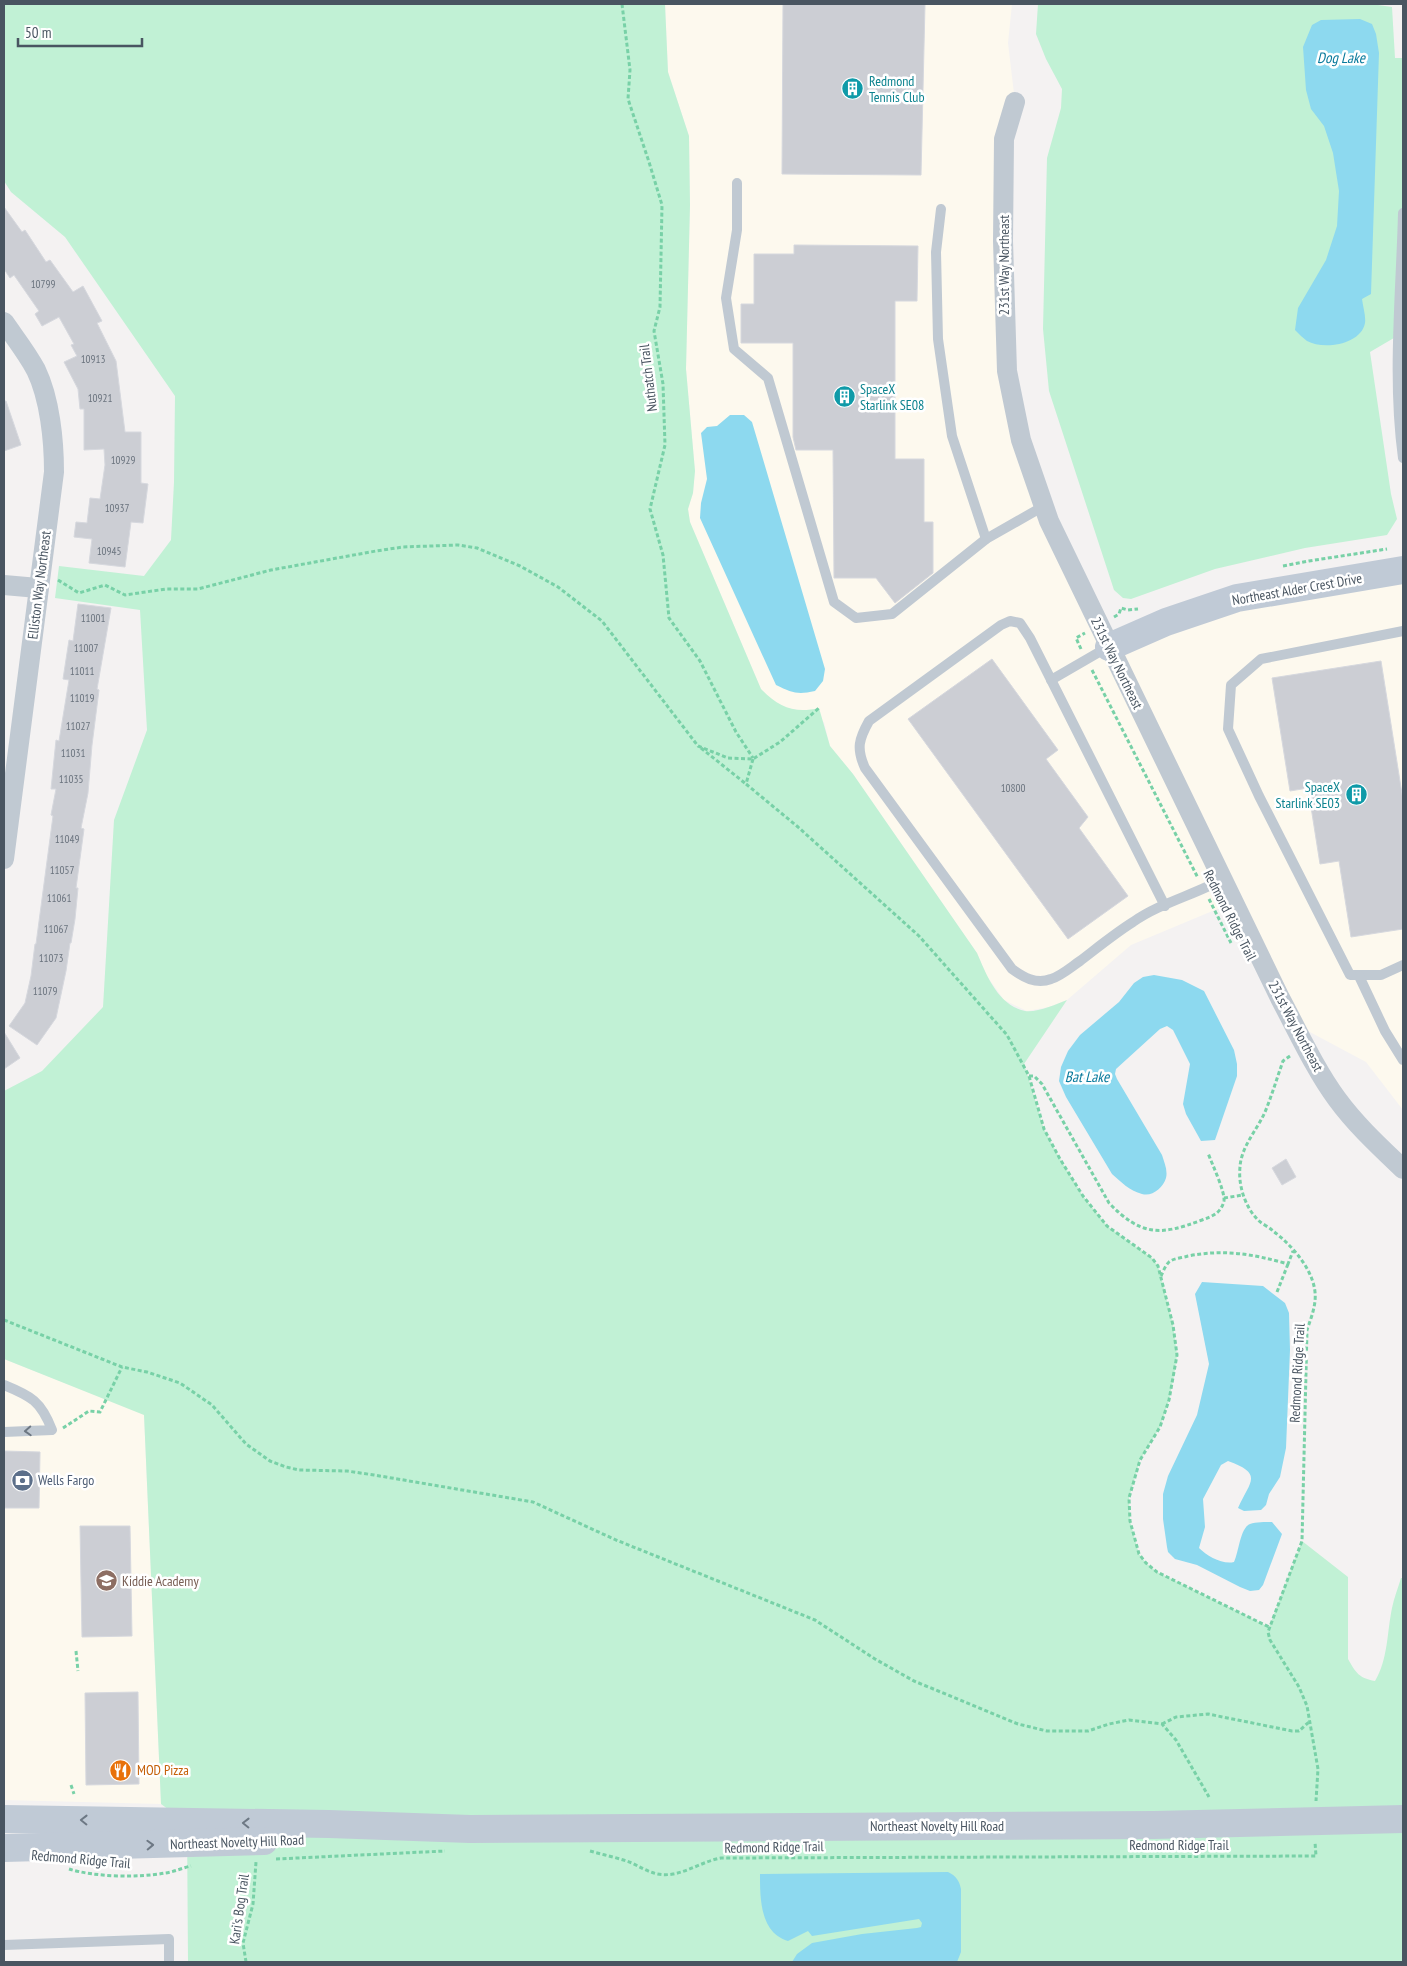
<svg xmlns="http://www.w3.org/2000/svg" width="1407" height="1966" font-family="'PT Sans Narrow',sans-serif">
<rect width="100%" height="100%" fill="#f4f2f2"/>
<g fill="#fdf9ee">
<path d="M665 4H1012L1008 43 1015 102 1003 241 1021 440 1109 646 1166 622 1403 570V1110L1366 1062 1293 1023 1234 902 1131 945 1067 1000 1049 1007 1027 1011 1004 1000 987 976 977 953 853 774 830 746 824 722 804 711 787 708 772 700 761 689 690 522 688 509 693 493 695 471 686 369 690 205 689 136 668 72Z"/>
<path d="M4 1359 144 1414 161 1804 4 1800Z"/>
</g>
<g fill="#c1f1d5">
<path d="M4 4H665L668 72 689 136 690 205 686 369 695 471 693 493 688 509 690 522 761 689C779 707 794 714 819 708L830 746 853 774 977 953C987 976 998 1005 1025 1011 1036 1013 1057 1004 1067 1000L1024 1064 1044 1129 1060 1159 1083 1196 1107 1226 1152 1258 1158 1266 1161 1277 1173 1325 1177 1355 1174 1376 1169 1400 1160 1427 1140 1460 1129 1498 1130 1521 1139 1554 1146 1563 1157 1572 1269 1627 1302 1541 1348 1577V1659C1356 1673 1359 1678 1375 1681 1388 1660 1387 1632 1392 1608 1394 1598 1398 1588 1401 1578H1403V1962H188L187 1823 161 1804 144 1415 4 1359V1091L42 1071 103 1007 114 820 147 730 140 610 55 598 59 566 144 576 171 540 174 482 175 396 65 237 11 192 4 181Z"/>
<path d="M1038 4H1371L1392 7 1395 58H1403V213L1399 335 1370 352 1391 494 1397 519 1387 535 1305 548 1215 569 1131 599 1123 598 1114 590 1049 391 1043 329 1047 158 1061 108 1062 89 1046 59 1036 34Z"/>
</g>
<g fill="#8dd9ef">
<path d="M1360 19 1372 24 1376 34 1379 53 1371 294 1362 299C1363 307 1366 316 1365 323 1361 345 1323 350 1307 341 1303 338 1299 334 1295 330L1298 308 1326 260 1337 226 1339 191 1333 153 1324 126 1311 109 1306 90 1303 47 1312 25 1321 20Z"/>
<path d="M730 415H744L752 422 825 669 823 681 815 691C798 695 792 693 776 685L700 518 701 503 707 479 701 433 707 427 717 426Z"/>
<path d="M1154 975 1182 980 1204 991 1234 1050 1237 1064V1076L1215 1140 1201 1141 1186 1114 1183 1104 1190 1064 1173 1030 1167 1026 1160 1029 1116 1069 1115 1074 1117 1079 1162 1155C1164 1162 1168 1170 1166 1178 1163 1188 1152 1197 1142 1194 1130 1191 1121 1182 1112 1174L1066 1097 1059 1081 1061 1067 1068 1051 1080 1035 1119 1002 1134 983 1143 977Z"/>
<path d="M1202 1282 1263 1286 1285 1303 1289 1313 1290 1350 1286 1448 1280 1477 1269 1494 1266 1505 1261 1510 1244 1511 1238 1508C1250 1481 1264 1474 1228 1461L1221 1465 1203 1499 1205 1527 1199 1548C1207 1556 1223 1565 1234 1562 1239 1552 1240 1528 1250 1524 1256 1522 1265 1522 1272 1522L1282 1534 1263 1585 1259 1590 1250 1591 1240 1587 1197 1565 1175 1559 1168 1552 1167 1547 1163 1519V1494L1168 1476 1197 1415 1209 1364 1195 1294Z"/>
<path d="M948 1872C956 1876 959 1880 961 1889V1952L957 1962H792L797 1954 812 1943 862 1934 917 1928 921 1927 922 1923 919 1919 812 1936 808 1931 788 1941C760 1933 760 1898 760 1874Z"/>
</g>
<g fill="#ccced4" stroke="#d6d8de">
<path d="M783 4H925L921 175 782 174Z"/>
<path d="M4 207 22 232 25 230 46 262 50 260 73 292 83 286 102 321 97 323 116 361 125 432H141V483L148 484 143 523 131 522 125 567 89 563 92 539 74 537 76 522 87 523 90 498 100 499 105 465 104 449 84 450V409H80L78 389 64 362 77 356 71 345 74 344 59 317 42 326 35 314 39 311 14 275 10 278 4 269Z"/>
<path d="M794 245 918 246 917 301H895V459H924V522H933V573L895 603 876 578H834L833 450H796L793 437V343H741V304H754V254H794Z"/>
<path d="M4 401H6L21 445 4 451Z"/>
<path d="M78 604 111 608 97 689 99 690 92 745 88 793 81 828 84 829 76 888H78L75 919 71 943H70L66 971 56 1018 37 1045 9 1026 25 1003 31 976 35 944H36L53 816 51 815 56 789H51L56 740 59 741 69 680 63 679 69 640 73 641Z"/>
<path d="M992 659 1058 750 1046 759 1088 817 1079 828 1128 896 1068 939 908 719Z"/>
<path d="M1381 661 1403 800V929L1351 937 1339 861 1320 864 1308 788 1290 791 1272 678Z"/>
<path d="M4 1032 20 1058 4 1069Z"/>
<path d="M1286 1159 1296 1177 1282 1185 1272 1168Z"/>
<path d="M4 1451 40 1452 39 1508H4Z"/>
<path d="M80 1526H130L132 1636 82 1637Z"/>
<path d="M138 1692 139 1784 86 1785 85 1693Z"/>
</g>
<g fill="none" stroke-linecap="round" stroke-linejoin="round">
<g stroke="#78d1a7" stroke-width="3" stroke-dasharray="4 2.5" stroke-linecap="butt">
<path d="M622 4 630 70 628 99 649 162 662 205 660 307 654 331 663 384 665 445 650 509 663 555 669 618 700 661 736 732 753 758"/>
<path d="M1283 566 1309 561 1387 549"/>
<path d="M58 580 79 593 105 585 125 595 166 589H198L271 570 376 551 403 547 458 545 477 548 520 566 558 587 602 621 698 746 728 758 753 759 780 742 819 708"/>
<path d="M1114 617 1119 614 1121 608 1128 610 1138 609"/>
<path d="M1081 649 1076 638 1085 633"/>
<path d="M1092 670 1198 878"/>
<path d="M701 748 746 784"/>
<path d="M753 759 746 784 798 827 919 936 1007 1035 1029 1076 1044 1129 1060 1159 1083 1196 1107 1226 1152 1258 1158 1266 1173 1325 1177 1355 1169 1400 1160 1427 1140 1460 1129 1498 1130 1521 1139 1554 1146 1563 1157 1572 1269 1627"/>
<path d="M1209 899 1231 943"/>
<path d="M1290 1056 1283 1061C1277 1078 1272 1095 1265 1112 1257 1130 1241 1147 1240 1167 1238 1185 1245 1207 1258 1220 1262 1224 1269 1227 1273 1231 1293 1246 1318 1274 1315 1301 1314 1311 1310 1321 1307 1330L1302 1541 1268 1632 1270 1640 1299 1687 1307 1706 1318 1769 1316 1801"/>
<path d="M1029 1076H1034L1042 1084 1109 1203C1141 1236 1160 1236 1202 1220 1213 1216 1221 1213 1224 1201 1225 1191 1212 1164 1208 1153"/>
<path d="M1224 1198 1243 1195"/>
<path d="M1161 1276C1163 1272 1165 1266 1169 1262 1174 1258 1182 1258 1188 1256 1224 1249 1253 1254 1288 1264L1293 1251"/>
<path d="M1277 1292 1288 1264"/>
<path d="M4 1320 122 1367 147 1372 180 1383 212 1405 246 1444 270 1461 286 1467 299 1470 347 1471 374 1475 533 1502 616 1540 815 1620 875 1659 914 1681 1018 1724 1047 1731H1088L1109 1724 1129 1720 1162 1724 1176 1740 1209 1797"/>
<path d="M63 1428 89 1411 100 1412 122 1367"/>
<path d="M76 1651 78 1671"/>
<path d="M1162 1724 1176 1717 1208 1714 1292 1731H1299L1309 1722"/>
<path d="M71 1785 74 1794"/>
<path d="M590 1851C604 1855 619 1858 632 1863 646 1870 656 1877 673 1874 690 1871 704 1861 721 1858L1316 1856 1315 1842"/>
<path d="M276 1859 445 1851"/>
<path d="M69 1869C94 1877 139 1878 165 1873 174 1872 182 1868 191 1866"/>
<path d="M246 1962 243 1943 253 1904 256 1862"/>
</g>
<g stroke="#c0c9d2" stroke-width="10">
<path d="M737 183V230L726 298 734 349 768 378 834 602 856 618 892 614 986 539"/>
<path d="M941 209 936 252 938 339 952 436 986 539 1044 506"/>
<path d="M1403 213C1401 293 1392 378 1403 458"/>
<path d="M1403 631 1261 659 1231 685 1228 729 1259 796 1350 975H1381L1403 965"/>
<path d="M1051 680 1108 647"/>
<path d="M1165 906 1030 638 1020 623 1010 621 1001 625 869 721C859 739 856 748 865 768L1012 969C1023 977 1036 985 1051 979 1061 976 1071 967 1080 961 1097 948 1114 934 1133 922 1160 903 1194 895 1223 879"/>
<path d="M1359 976 1385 1031 1403 1060"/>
<path d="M4 1385C31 1396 41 1401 52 1430L4 1432"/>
<path d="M4 1945 169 1939V1962"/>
</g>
<g stroke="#c0c9d2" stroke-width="20">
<path d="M1015 102 1004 139 1003 241 1007 371 1021 440 1049 521 1280 998C1297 1030 1316 1071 1337 1099 1356 1125 1380 1147 1403 1169"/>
<path d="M4 322C15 338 27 353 36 370 50 399 54 441 54 472L4 859"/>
<path d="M4 585 38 588"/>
</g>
<g stroke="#c0cad6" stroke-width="28">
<path d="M1109 647 1166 622 1237 598 1403 570"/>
<path d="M4 1819 329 1824 470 1829 1154 1825 1403 1819"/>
<path d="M4 1848 264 1841"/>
</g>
</g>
<defs><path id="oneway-chevron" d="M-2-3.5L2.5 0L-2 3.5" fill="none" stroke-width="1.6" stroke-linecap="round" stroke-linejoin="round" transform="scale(1.25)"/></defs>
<use stroke="#6d7883" href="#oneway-chevron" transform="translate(28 1431) rotate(177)"/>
<g stroke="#6d7884">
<use href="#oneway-chevron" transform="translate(84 1820) rotate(-179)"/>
<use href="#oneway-chevron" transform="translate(246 1823) rotate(-179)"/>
<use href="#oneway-chevron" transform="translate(150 1845) rotate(-2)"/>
</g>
<defs>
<symbol id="building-disc" viewBox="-11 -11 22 22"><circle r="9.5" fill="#0f9aa8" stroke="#fff"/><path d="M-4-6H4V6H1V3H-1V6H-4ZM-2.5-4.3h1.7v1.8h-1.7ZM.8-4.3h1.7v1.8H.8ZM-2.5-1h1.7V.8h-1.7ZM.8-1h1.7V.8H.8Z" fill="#fff"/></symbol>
<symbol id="bank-disc" viewBox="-11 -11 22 22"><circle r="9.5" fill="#5c6f8a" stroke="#fff"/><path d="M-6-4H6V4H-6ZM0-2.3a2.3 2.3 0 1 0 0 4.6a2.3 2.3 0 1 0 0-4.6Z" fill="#fff"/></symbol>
<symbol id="school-disc" viewBox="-11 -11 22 22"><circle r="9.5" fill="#8d6e63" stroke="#fff"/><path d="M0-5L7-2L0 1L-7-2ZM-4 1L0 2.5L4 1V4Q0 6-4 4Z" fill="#fff"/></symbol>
<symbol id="restaurant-disc" viewBox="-11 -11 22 22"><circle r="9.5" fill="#e8710a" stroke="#fff"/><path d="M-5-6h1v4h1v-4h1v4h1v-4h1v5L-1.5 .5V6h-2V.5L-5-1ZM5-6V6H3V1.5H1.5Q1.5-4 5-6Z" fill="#fff"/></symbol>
</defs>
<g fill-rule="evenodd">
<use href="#building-disc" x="840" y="76" width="25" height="25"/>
<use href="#building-disc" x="832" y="384" width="25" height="25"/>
<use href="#building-disc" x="1344" y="782" width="25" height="25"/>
<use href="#bank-disc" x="10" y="1468" width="25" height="25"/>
<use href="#school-disc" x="94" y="1568" width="25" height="25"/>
<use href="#restaurant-disc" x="108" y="1758" width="25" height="25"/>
</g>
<g text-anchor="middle" stroke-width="5" stroke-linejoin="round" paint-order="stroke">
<g font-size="11" fill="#6a737e">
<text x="43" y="288">10799</text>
<text x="93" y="363">10913</text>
<text x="100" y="402">10921</text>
<text x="123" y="464">10929</text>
<text x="117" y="512">10937</text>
<text x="109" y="555">10945</text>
<text x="93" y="622">11001</text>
<text x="86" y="652">11007</text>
<text x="82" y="675">11011</text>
<text x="82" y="702">11019</text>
<text x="78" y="730">11027</text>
<text x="73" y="757">11031</text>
<text x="71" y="783">11035</text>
<text x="1013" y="792">10800</text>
<text x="67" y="843">11049</text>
<text x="62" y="874">11057</text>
<text x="59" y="902">11061</text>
<text x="56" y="933">11067</text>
<text x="51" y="962">11073</text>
<text x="45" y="995">11079</text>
</g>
<g font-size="14" fill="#0d838f" stroke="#fff" text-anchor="start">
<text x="869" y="86">Redmond<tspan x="869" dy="16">Tennis Club</tspan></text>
<text x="860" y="394">SpaceX<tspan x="860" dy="16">Starlink SE08</tspan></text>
<text x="1340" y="792" text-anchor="end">SpaceX<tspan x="1340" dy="16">Starlink SE03</tspan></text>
</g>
<g font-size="14" fill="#495561" stroke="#fff">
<text transform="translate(1004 265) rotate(-90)" y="5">231st Way Northeast</text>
<text transform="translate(648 378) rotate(-97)" y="5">Nuthatch Trail</text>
<text transform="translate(39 585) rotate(-83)" y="5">Elliston Way Northeast</text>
<text transform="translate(1297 589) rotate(-10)" y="5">Northeast Alder Crest Drive</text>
<text transform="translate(1117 663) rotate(64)" y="5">231st Way Northeast</text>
<text transform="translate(1230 915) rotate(63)" y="5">Redmond Ridge Trail</text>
<text transform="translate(1296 1026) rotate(62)" y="5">231st Way Northeast</text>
<text transform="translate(1297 1373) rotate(-87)" y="5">Redmond Ridge Trail</text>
<text x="937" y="1831">Northeast Novelty Hill Road</text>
<text transform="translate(237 1842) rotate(-2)" y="5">Northeast Novelty Hill Road</text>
<text x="1179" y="1850">Redmond Ridge Trail</text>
<text transform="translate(774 1847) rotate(-1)" y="5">Redmond Ridge Trail</text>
<text transform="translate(81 1859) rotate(5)" y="5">Redmond Ridge Trail</text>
<text transform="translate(239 1909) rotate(-82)" y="5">Kari's Bog Trail</text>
</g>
<g font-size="14" fill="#4e5e75" stroke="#fff" text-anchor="start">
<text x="38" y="1485">Wells Fargo</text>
</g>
<g font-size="14" fill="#785e54" stroke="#fff" text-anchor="start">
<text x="122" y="1586">Kiddie Academy</text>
</g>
<g font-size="14" fill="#c56008" stroke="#fff" text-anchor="start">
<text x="137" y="1775">MOD Pizza</text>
</g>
<g font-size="15" font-style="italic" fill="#097a9c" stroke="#fff">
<text x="1341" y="63">Dog Lake</text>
<text x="1087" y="1082">Bat Lake</text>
</g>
</g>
<rect width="1407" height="1966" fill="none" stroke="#495561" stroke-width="10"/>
<path d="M18 38v8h124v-8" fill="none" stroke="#495561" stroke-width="2.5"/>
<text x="25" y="38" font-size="15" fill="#495561" stroke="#ffffff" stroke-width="4" paint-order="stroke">50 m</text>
</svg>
